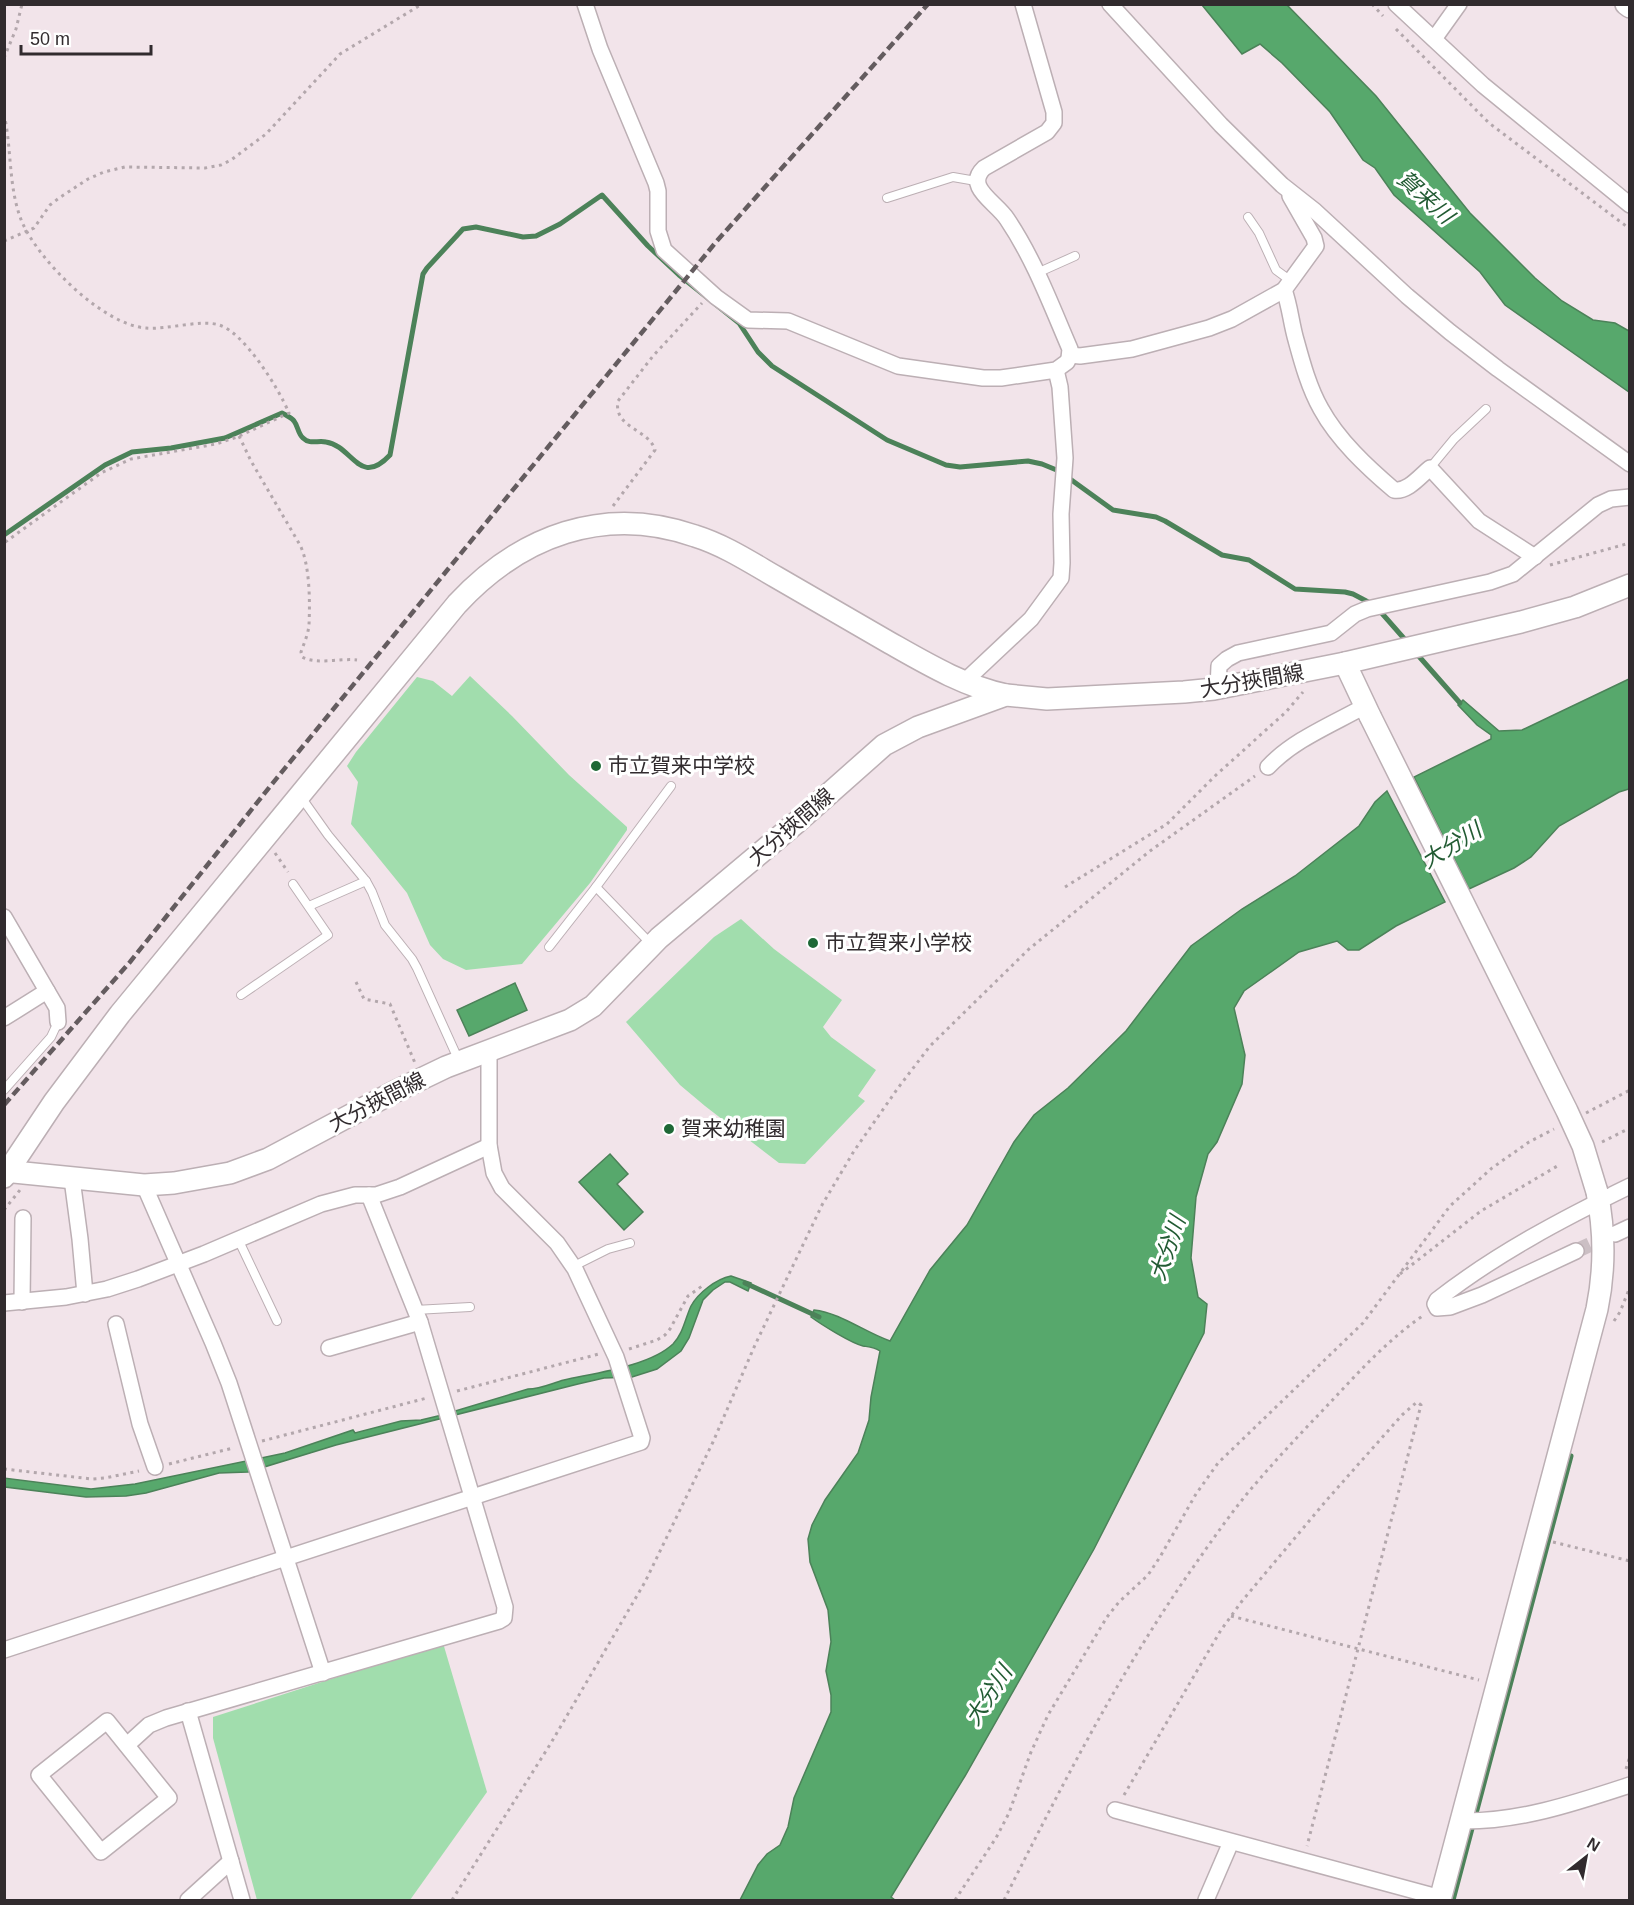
<svg xmlns="http://www.w3.org/2000/svg" width="1634" height="1905" font-family="Arial,'Noto Sans JP',sans-serif">
<rect width="100%" height="100%" fill="#f2e4ea"/>
<g fill="#a1ddad">
<path d="M470 676 512 716 569 775 627 827V830L590 883 522 964 466 970 443 959 430 945 407 893 351 824 358 782 347 766 356 752 417 677 433 681 452 696Z"/>
<path d="M741 919 774 949 842 1000 823 1027 831 1037 876 1070 858 1096 865 1101 805 1164 779 1163 705 1106 680 1085 626 1022 714 937Z"/>
<path d="M443 1643 487 1792 410 1900H257L213 1738V1717Z"/>
</g>
<g fill="#57a86c" stroke="#4c8259" stroke-width="1.5">
<path d="M1202 5H1287L1376 96 1470 213 1535 278 1562 301 1593 320 1615 323 1629 331V392L1505 305 1480 272 1394 195 1375 168 1363 160 1330 112 1282 63 1260 44 1242 54Z"/>
<path d="M1629 679V789L1619 792 1559 826 1531 857 1514 868 1469 889 1414 777 1491 739V735L1477 725 1458 705 1463 700 1499 731 1522 730Z"/>
<path d="M1387 791 1445 902 1396 926 1359 950H1348L1337 941 1299 952 1244 991 1234 1008 1245 1055 1242 1084 1217 1142 1208 1154 1196 1197 1191 1258 1198 1297 1207 1304 1204 1333 1094 1549 965 1776 891 1897 895 1900H740L758 1865 767 1854 780 1845 788 1827 794 1798 831 1712V1695L826 1671 831 1642 828 1610 810 1562 808 1539 812 1525 825 1500 858 1453 869 1420 871 1397 880 1351C874 1347 870 1347 863 1346 851 1343 822 1325 811 1317L814 1310C841 1313 864 1332 890 1341L930 1270 967 1225 1014 1142 1034 1115 1068 1088 1126 1031 1191 946 1242 909 1295 876 1359 826 1375 802Z"/>
<path d="M515 983 527 1010 469 1036 457 1010Z"/>
<path d="M610 1154 628 1174 617 1184 643 1212 624 1230 579 1182Z"/>
<path d="M731 1276 751 1283 748 1291 730 1282H725L713 1290 703 1300 689 1338 681 1351 657 1369 632 1377 604 1378 578 1384 336 1445 248 1472 219 1473 146 1493 126 1496 86 1497 5 1487 4 1478 91 1489 135 1484 285 1453 353 1430 355 1433 401 1421 421 1420 442 1415 528 1389C541 1389 552 1383 564 1380 595 1373 650 1366 673 1344 683 1334 685 1319 691 1306 698 1293 716 1279 731 1276Z"/>
</g>
<g fill="none" stroke-linecap="round" stroke-linejoin="round">
<g stroke="#4c8259" stroke-width="5">
<path d="M4 535 105 465 132 452 171 448 225 438 282 413C286 415 292 418 294 421 298 426 298 434 303 438 310 445 318 440 326 442 353 446 359 488 390 455L423 274 427 268 463 229 476 227 523 237 536 236 560 224 602 195 648 246 679 275 739 323 758 352 772 366 887 440 946 465 960 467 1028 461 1042 464 1059 471 1113 510 1156 517 1165 521 1222 555 1249 560 1295 589 1345 592 1353 594 1372 604"/>
<path d="M1379 610 1408 643"/>
<path d="M1416 653 1460 703"/>
<path d="M745 1283 819 1317"/>
<path d="M1453 1900 1571 1456"/>
</g>
<path stroke="#cbbfc4" stroke-width="15" stroke-dasharray="15 8" stroke-linecap="butt" d="M1576 1251 1609 1236"/>
<defs>
<g id="lane">
<path d="M887 198 953 177 976 181"/>
<path d="M1248 217 1259 233 1276 270 1291 281"/>
<path d="M1037 273 1075 256"/>
<path d="M1430 468 1454 439 1486 409"/>
<path d="M301 797 328 835 366 881 372 892 385 925 412 959 417 968 459 1061"/>
<path d="M596 887 652 945"/>
<path d="M309 906 366 881"/>
<path d="M549 947 596 887 671 786"/>
<path d="M241 995 328 935 293 884"/>
<path d="M4 1090 51 1037 58 1022"/>
<path d="M238 1239 277 1321"/>
<path d="M574 1266 608 1249 630 1243"/>
<path d="M415 1310 470 1307"/>
</g>
<g id="street">
<path d="M585 4 600 49 656 183 658 191V231L664 250 716 297 748 320 788 321 898 366 983 378H1001L1056 370 1067 362 1069 358 1070 349C1051 305 1034 259 1007 219 996 202 964 187 984 168L1047 132 1054 123V112L1023 4"/>
<path d="M1110 4 1221 125 1282 185 1315 211 1407 296 1450 332 1498 369 1630 464"/>
<path d="M1396 4 1483 85 1630 205"/>
<path d="M1434 39 1459 4"/>
<path d="M1284 290C1290 306 1291 323 1296 340 1302 362 1309 388 1321 409 1338 440 1367 467 1394 490 1408 492 1420 476 1430 468L1479 521 1535 557"/>
<path d="M1070 355 1080 356 1132 349 1209 328 1232 319 1284 290 1316 246 1314 238 1290 196"/>
<path d="M964 682 1031 619 1061 578 1062 563 1061 514 1065 458 1060 387 1056 370"/>
<path d="M1218 688 1219 666 1227 659 1238 653 1331 633 1355 614 1367 609 1490 582 1513 574 1598 505 1611 499 1630 497"/>
<path d="M1268 767C1293 740 1333 724 1365 706"/>
<path d="M4 917 57 1008 58 1022"/>
<path d="M4 1018 47 991"/>
<path d="M72 1179 80 1239 85 1294"/>
<path d="M144 1185 213 1343 229 1383 323 1673"/>
<path d="M1615 1234 1630 1227"/>
<path d="M1576 1251 1482 1295 1450 1307 1437 1308 1435 1304 1437 1300C1496 1254 1562 1219 1630 1186"/>
<path d="M22 1302 23 1218"/>
<path d="M4 1303 66 1297 107 1289 138 1279 204 1254 321 1204 355 1195H376L400 1187 489 1146"/>
<path d="M116 1324 140 1424 155 1467"/>
<path d="M329 1348 420 1322"/>
<path d="M4 1650 641 1442 642 1438 616 1357 575 1269 557 1243 502 1188 494 1173 489 1145V1051"/>
<path d="M188 1711 242 1900"/>
<path d="M107 1721 169 1798 101 1852 39 1775Z"/>
<path d="M127 1745 149 1725 166 1718 499 1621 504 1618 505 1607 420 1322 369 1195"/>
<path d="M1115 1810 1441 1898"/>
<path d="M1461 1821C1519 1822 1575 1803 1630 1785"/>
<path d="M188 1900 231 1861"/>
<path d="M1206 1900 1231 1842"/>
</g>
<g id="secondary">
<path d="M1626 4 1630 7"/>
<path d="M1345 663 1370 716"/>
<path d="M4 1171 144 1185 174 1183 230 1173 268 1159 394 1092 446 1067 570 1020 593 1006 659 938 796 823 884 745 918 727 1006 695 1047 699 1184 692 1214 689 1345 663 1521 622 1575 607 1630 585"/>
<path d="M4 1177 54 1102 120 1014 457 604C520 536 604 504 695 536 724 545 750 562 776 577 814 599 852 621 890 643 927 664 964 686 1006 695"/>
<path d="M1440 1900 1597 1309C1605 1270 1605 1232 1597 1192"/>
</g>
</defs>
<use href="#lane" stroke="#bcafb4" stroke-width="10"/>
<use href="#street" stroke="#bcafb4" stroke-width="18"/>
<use href="#secondary" stroke="#bcafb4" stroke-width="24"/>
<g stroke="#b3a7ac" stroke-width="3" stroke-dasharray="3 4.5" stroke-linecap="butt">
<path d="M1372 4 1383 16"/>
<path d="M1396 29 1489 123 1630 229"/>
<path d="M4 58 16 29 22 4"/>
<path d="M4 114C12 149 8 188 22 222 39 261 103 325 146 328 167 330 201 319 219 325 244 332 279 389 289 413L237 437 216 444 131 459 101 473 4 543"/>
<path d="M4 241 34 228 50 205 59 198 88 179 104 172 125 167 205 168 221 165 231 160 266 134 340 54 422 4"/>
<path d="M239 436 251 461 300 545C310 565 310 602 309 625 308 635 304 643 301 652L302 657C317 665 340 658 357 660"/>
<path d="M613 506 655 450C649 429 613 428 618 401L653 356 702 303"/>
<path d="M1550 565 1630 543"/>
<path d="M275 853 288 872"/>
<path d="M1065 887 1167 824 1216 775 1286 712 1303 692"/>
<path d="M356 982 364 999 390 1004 415 1063"/>
<path d="M1586 1113 1630 1090"/>
<path d="M1602 1142 1630 1128"/>
<path d="M4 1210 20 1190"/>
<path d="M1400 1274 1481 1211 1559 1165"/>
<path d="M1614 1321 1620 1312 1630 1287"/>
<path d="M629 1349 657 1340 665 1335 670 1329 688 1296 705 1284"/>
<path d="M457 1391 599 1354"/>
<path d="M262 1441 427 1398"/>
<path d="M169 1464 233 1448"/>
<path d="M4 1469 92 1479 105 1478 139 1471"/>
<path d="M1553 1542 1630 1561"/>
<path d="M1231 1616 1479 1680"/>
<path d="M1626 1769 1630 1756"/>
<path d="M1124 1795 1221 1630 1242 1601 1325 1502 1402 1415 1417 1402 1421 1405 1307 1846"/>
<path d="M452 1900 551 1743 645 1582 713 1442 755 1345 822 1205 854 1151 898 1088 930 1046 1029 949 1150 851 1255 776"/>
<path d="M955 1900 996 1838 1009 1813 1031 1752 1048 1715 1107 1617 1119 1602 1148 1575 1160 1557 1196 1494 1218 1463 1363 1323 1450 1206 1492 1168 1529 1142 1554 1129"/>
<path d="M1004 1900C1060 1789 1116 1679 1187 1576 1206 1549 1225 1521 1246 1495 1271 1465 1298 1436 1325 1408 1356 1375 1387 1340 1424 1315"/>
</g>
<use href="#lane" stroke="#fff" stroke-width="8"/>
<use href="#street" stroke="#fff" stroke-width="15"/>
<use href="#secondary" stroke="#fff" stroke-width="21"/>
<path stroke="#645c5f" stroke-width="4.5" stroke-dasharray="9 4.5" stroke-linecap="butt" d="M4 1105 130 962 272 784 716 242 928 4"/>
<defs>
<path id="secondary-bridge" d="M1370 716 1567 1111 1583 1146 1597 1192"/>
</defs>
<use href="#secondary-bridge" stroke="#bcafb4" stroke-width="24" stroke-linecap="butt"/>
<use href="#secondary-bridge" stroke="#fff" stroke-width="21"/>
</g>
<g fill="#1e6836" stroke="#fff" stroke-width="2">
<circle cx="596" cy="766" r="6"/>
<circle cx="813" cy="943" r="6"/>
<circle cx="669" cy="1129" r="6"/>
</g>
<g text-anchor="middle" stroke-width="6" stroke-linejoin="round" paint-order="stroke">
<g font-size="21" fill="#312b2e" stroke="#fff">
<text transform="translate(1252 681) rotate(-10)" y="7">大分挾間線</text>
<text transform="translate(791 827) rotate(-41)" y="7">大分挾間線</text>
<text transform="translate(377 1102) rotate(-27)" y="7">大分挾間線</text>
</g>
<g font-size="21" fill="#312b2e" stroke="#fff" text-anchor="start">
<text x="608" y="773">市立賀来中学校</text>
<text x="825" y="950">市立賀来小学校</text>
<text x="681" y="1136">賀来幼稚園</text>
</g>
<g font-size="22" font-style="italic" fill="#225b33" stroke="#fff">
<text transform="translate(1426 197) rotate(42)" y="8">賀来川</text>
<text transform="translate(1451 845) rotate(-32)" y="8">大分川</text>
<text transform="translate(1167 1248) rotate(-71)" y="8">大分川</text>
<text transform="translate(988 1695) rotate(-57)" y="8">大分川</text>
</g>
</g>
<rect width="1634" height="1905" fill="none" stroke="#312b2e" stroke-width="12"/>
<g transform="translate(1586 1857) rotate(31)" stroke="#ffffff" stroke-width="4.5" paint-order="stroke">
<path d="M0-4.5L10 22L0 15L-10 22Z" fill="#312b2e"/>
<text y="-9" font-size="16" font-weight="bold" text-anchor="middle" fill="#312b2e">N</text>
</g>
<path d="M21 45v9h130v-9" fill="none" stroke="#312b2e" stroke-width="3"/>
<text x="30" y="45" font-size="18" fill="#312b2e" stroke="#ffffff" stroke-width="4.5" paint-order="stroke">50 m</text>
</svg>
